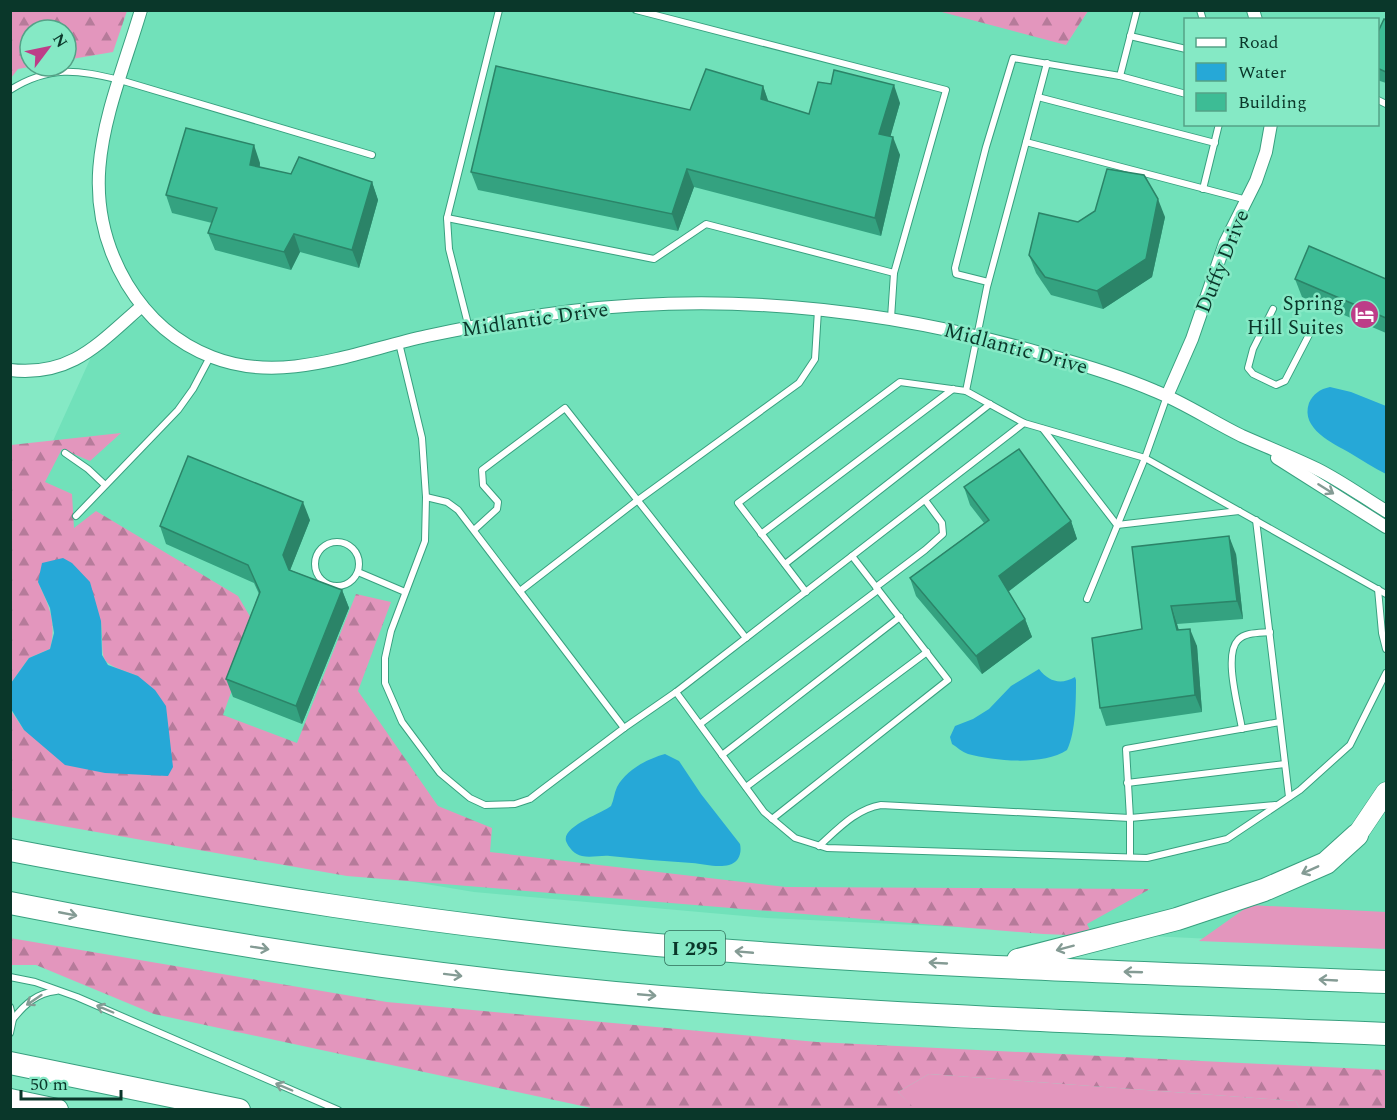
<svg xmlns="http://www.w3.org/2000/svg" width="1397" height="1120" font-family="Spectral,serif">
<defs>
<pattern id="forest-firs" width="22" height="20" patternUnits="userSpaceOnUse" patternTransform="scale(1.5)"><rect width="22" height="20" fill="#e396bd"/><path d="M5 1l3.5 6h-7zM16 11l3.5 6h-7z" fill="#b67b9a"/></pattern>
</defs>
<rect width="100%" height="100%" fill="#85e9c5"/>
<path fill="#71e1ba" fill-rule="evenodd" d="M938 10 1066 44 1088 11H1386V947L767 918 474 892 214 849 27 498 97 344 148 314 118 268 98 195 120 80 149 11ZM1186 20H1378V124H1186Z"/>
<g fill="#e396bd">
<path d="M1250 905 1386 912V949L1199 941Z"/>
<path d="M929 1074 1296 1101 1300 1109 915 1110 898 1092Z"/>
</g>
<g fill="url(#forest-firs)">
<path d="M11 10H127V11L113 52 66 60V30H30V66H34L18 69 11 78Z"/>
<path d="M938 11 1088 10V11L1066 45Z"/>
<path d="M121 433 90 461 62 449 45 482 72 494 74 528 96 511 238 596 255 625 223 715 297 743 356 594 391 602 358 691 438 806 492 828 490 852 786 887 1150 889 1087 924 1093 936 1043 934 347 876 11 817 10 709 24 730 138 676C94 660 105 664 101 621L38 582C49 606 57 622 50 649L29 658 11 683V445Z"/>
<path d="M10 938 387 1002 817 1042 1386 1070V1109H1300L1296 1101 929 1074 898 1092 915 1109H596L154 1014 36 965H11Z"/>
</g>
<g fill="#26a8d7">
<path d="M1330 387 1351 392 1386 406V474C1374 468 1362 460 1350 453 1333 443 1300 429 1309 403 1313 394 1320 389 1330 387Z"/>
<path d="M63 558 72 563 90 582 101 621 102 655 108 665 138 676 155 690 166 706 173 767 168 776 105 773 65 765 24 730 11 709V683L29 658 50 649 54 633 50 608 38 582 42 563Z"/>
<path d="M1039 669C1049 682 1061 685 1075 677L1076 680C1076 699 1076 732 1067 750 1043 766 995 761 968 754 962 752 957 747 952 744L950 737 955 726 973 719 989 709 1011 686Z"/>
<path d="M665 754 679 761 701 794 740 844C742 853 739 862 729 865 718 868 703 864 692 863 664 861 637 859 610 856 601 855 591 858 582 856 575 855 568 847 566 841 562 826 603 813 611 806 614 800 614 793 617 787 626 770 647 759 665 754Z"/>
</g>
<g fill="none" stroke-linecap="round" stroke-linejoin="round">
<defs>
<g id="service">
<path d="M1200 10 1203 20"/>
<path d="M1130 36 1186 49"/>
<path d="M1120 76 1186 94"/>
<path d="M10 90C50 65 77 70 120 80L372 155"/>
<path d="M1038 97 1215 143"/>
<path d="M1378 100 1386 104"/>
<path d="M1026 142 1047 63"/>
<path d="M1203 189 1219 124"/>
<path d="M1247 200 1026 142 987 287 966 391 1024 423 1145 458 1386 594"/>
<path d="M447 218 654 259 706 224 894 273 946 90 636 10"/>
<path d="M988 282 956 274 955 268 986 147 1013 58 1120 76 1137 10"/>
<path d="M1273 309 1253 349 1248 368 1253 374 1276 385 1285 381 1312 329"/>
<path d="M891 318 894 273"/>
<path d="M469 328 449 249 447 218 499 10"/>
<path d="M399 343 422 438 426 497 425 541 391 631 385 658V683L402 722 440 773 470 798 485 805 515 804 530 799 543 789 624 728 676 692 1024 423"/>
<path d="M1043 429 1117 525 1239 511"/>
<path d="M65 453 88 469 105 485"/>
<path d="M426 497 447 502 458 510 624 728"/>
<path d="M76 516 178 410 193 389 210 357"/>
<path d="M1256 520 1289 797"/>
<path d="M474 530 497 509 498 502 483 485 482 470 565 408 746 638"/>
<path d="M761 534 953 389"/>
<circle cx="337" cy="564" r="22"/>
<path d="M785 564 990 404"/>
<path d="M358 572 405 592"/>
<path d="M876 587 925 550 943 534 942 523 925 500"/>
<path d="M1378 589 1382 633 1386 649"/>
<path d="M520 591 638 500 799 383 815 359 818 310"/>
<path d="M806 592 738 503 900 382 966 391"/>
<path d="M1087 599 1145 458 1167 396"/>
<path d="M676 692 764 812 795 838 827 848 1147 858 1227 839 1300 790 1350 745 1386 673"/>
<path d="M700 724 878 590"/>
<path d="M1242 729C1239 709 1223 655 1238 640 1245 632 1260 633 1270 632"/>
<path d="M722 755 900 617"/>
<path d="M1127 783 1285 764"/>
<path d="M746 787 927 652"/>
<path d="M772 819 948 680 852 556"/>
<path d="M819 846C838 829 856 809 881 805L1130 818 1275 805"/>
<path d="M1130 857V818L1126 749 1280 722"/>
<path d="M10 977 35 982 77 997 338 1110"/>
<path d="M10 1007 13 1019 10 1033"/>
<path d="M13 1019C25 1004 37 993 56 991"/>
</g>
<g id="minor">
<path d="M141 10C112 107 70 188 127 284 147 317 176 343 212 357 283 385 357 351 427 336 475 326 523 317 572 311 731 292 893 310 1047 355 1084 365 1120 376 1155 391 1185 403 1213 422 1242 436 1267 447 1292 457 1317 469 1341 481 1363 497 1386 511"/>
<path d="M1253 10 1256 20"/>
<path d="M10 370C72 377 99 343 142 306"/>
<path d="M1167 396 1192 339 1225 243 1256 181 1266 152 1271 124"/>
<path d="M1277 458 1386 527"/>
</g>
<path id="primary" d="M1357 835 1386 792"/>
<g id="motorway">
<path d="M10 850C225 891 440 926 657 945 900 966 1143 973 1386 982"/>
<path d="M10 903C242 949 477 984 713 1001 937 1018 1162 1025 1386 1034"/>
<path d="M1018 960 1177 919 1264 890 1326 863 1357 835"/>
<path d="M10 1063 239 1110"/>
<path d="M10 1100 57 1110"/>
</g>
</defs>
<use href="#service" stroke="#38a07f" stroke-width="8"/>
<use href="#minor" stroke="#38a07f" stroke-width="14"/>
<use href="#primary" stroke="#38a07f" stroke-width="21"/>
<use href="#motorway" stroke="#38a07f" stroke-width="24"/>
<use href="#service" stroke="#fff" stroke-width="6"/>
<use href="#minor" stroke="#fff" stroke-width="12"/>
<use href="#primary" stroke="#fff" stroke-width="20"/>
<use href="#motorway" stroke="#fff" stroke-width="22"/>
</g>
<g fill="#34a280">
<path d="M1386 20V83L1377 80V34Z"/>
<path d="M763 86 768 101 809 114 900 103 890 137 900 155 881 236 694 187 678 231 478 190 471 172 690 110Z"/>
<path d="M260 163V167L291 174 372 182 378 200 359 268 300 252 291 270 215 250 208 233 212 223 172 213 166 195Z"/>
<path d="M1095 211 1165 217 1152 277 1103 309 1051 295 1036 273 1029 255 1078 222Z"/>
<path d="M1295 279H1386V333L1302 297Z"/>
<path d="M964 487 1071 521 1077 539 1008 592 1025 619 1032 637 982 674 916 596 910 578 984 523 970 505Z"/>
<path d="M310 520 290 570 342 590 349 608 302 724 233 697 226 679 259 594 254 583 166 544 160 526Z"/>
<path d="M1236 554 1243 619 1177 624 1179 630 1197 646 1202 712 1106 726 1100 708 1142 629Z"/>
</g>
<g fill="#2b8468">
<path d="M894 85 900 103 886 152 879 134Z"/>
<path d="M763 86 769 103 761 99Z"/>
<path d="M893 137 900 155 881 236 875 218Z"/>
<path d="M254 145 260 163 257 182 250 165Z"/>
<path d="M687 169 694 187 678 231 672 214Z"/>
<path d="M372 182 378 200 359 268 352 250Z"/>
<path d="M1158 199 1165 217 1152 277 1103 309 1097 291Z"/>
<path d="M294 234 300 252 291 270 284 252Z"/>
<path d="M303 502 310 520 289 573 283 555Z"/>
<path d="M1071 521 1077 539 1005 594 999 576Z"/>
<path d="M1229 536 1236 554 1243 619 1237 601Z"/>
<path d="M342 590 349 608 302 724 296 706Z"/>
<path d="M1171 606 1177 624 1183 648 1177 630Z"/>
<path d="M1025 619 1032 637 982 674 976 656Z"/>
<path d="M1190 629 1197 646 1202 712 1195 695Z"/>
</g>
<g fill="#3dbc95" stroke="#2b8468" stroke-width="1.5">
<path d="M1384 19 1386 20V72L1377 68V34Z"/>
<path d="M496 66 690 110 706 69 763 86 761 99 809 114 818 82 831 84 834 70 894 85 879 134 893 137 875 218 687 169 672 214 471 172Z"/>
<path d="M186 128 254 145 250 165 291 174 299 157 372 182 352 250 294 234 284 252 208 233 217 208 166 195Z"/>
<path d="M1107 169 1144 175 1158 199 1146 259 1097 291 1045 277 1029 255 1039 213 1078 222 1095 211Z"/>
<path d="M1309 246 1386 279V318L1295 279Z"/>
<path d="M1019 449 1071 521 999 576 1025 619 976 656 910 578 989 520 964 487Z"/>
<path d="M188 456 303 502 283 555 289 570 342 590 296 706 226 679 260 592 248 565 160 526Z"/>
<path d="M1229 536 1237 601 1171 606 1177 630 1190 629 1195 695 1100 708 1092 638 1142 629 1132 547Z"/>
</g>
<defs><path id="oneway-shaft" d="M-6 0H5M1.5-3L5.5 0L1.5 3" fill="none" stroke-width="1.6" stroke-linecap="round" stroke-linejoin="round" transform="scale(1.5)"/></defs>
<g stroke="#849b94">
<use href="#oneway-shaft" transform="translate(1326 489) rotate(32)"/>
<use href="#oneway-shaft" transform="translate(1310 870) rotate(156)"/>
<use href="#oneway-shaft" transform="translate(68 914) rotate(11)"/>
<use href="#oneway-shaft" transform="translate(260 948) rotate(9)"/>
<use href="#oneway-shaft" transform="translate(1065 948) rotate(165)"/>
<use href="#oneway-shaft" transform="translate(744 952) rotate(-175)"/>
<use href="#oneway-shaft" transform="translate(938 963) rotate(-177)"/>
<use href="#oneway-shaft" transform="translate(1133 972) rotate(-178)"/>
<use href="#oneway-shaft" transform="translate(453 975) rotate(7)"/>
<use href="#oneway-shaft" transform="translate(1328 980) rotate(-177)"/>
<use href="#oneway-shaft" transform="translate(647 995) rotate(5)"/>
<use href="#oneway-shaft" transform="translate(34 1000) rotate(146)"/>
<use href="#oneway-shaft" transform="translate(105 1009) rotate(-157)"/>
<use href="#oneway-shaft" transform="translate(284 1087) rotate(-157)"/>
</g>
<defs>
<symbol id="hotel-disc" viewBox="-11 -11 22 22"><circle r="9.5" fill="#bd3d88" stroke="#85e9c5"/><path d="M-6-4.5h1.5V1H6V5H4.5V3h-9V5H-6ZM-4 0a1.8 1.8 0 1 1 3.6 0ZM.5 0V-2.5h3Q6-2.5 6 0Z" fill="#fff"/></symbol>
</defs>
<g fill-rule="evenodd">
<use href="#hotel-disc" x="1348" y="298" width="33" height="33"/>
</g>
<g text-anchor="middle" stroke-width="5" stroke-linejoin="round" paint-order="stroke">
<rect fill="#85e9c5" stroke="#2f6c58" stroke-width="1.5" x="665" y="931" width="60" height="34" rx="4.5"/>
<g font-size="20" font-weight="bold" fill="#0a372a">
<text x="695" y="955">I 295</text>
</g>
<g font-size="21" fill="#0a372a" stroke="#85e9c5">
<text transform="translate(1222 261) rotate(-68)" y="7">Duffy Drive</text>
<text transform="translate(535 319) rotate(-8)" y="7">Midlantic Drive</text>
<text transform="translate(1016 348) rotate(15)" y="7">Midlantic Drive</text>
</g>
<g font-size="21" fill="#0a372a" stroke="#85e9c5" text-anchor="end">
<text x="1344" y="310">Spring<tspan x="1344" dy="24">Hill Suites</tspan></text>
</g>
</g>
<rect width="1397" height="1120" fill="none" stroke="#0a372a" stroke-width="24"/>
<rect x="1184" y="18" width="195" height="108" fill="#85e9c5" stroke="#54a287" stroke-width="1.5"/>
<rect x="1196" y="38" width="30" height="9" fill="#ffffff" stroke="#54a287" stroke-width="1.5"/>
<text x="1238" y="48" font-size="18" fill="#0a372a">Road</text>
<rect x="1196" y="63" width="30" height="18" fill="#26a8d7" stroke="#54a287" stroke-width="1.5"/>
<text x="1238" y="78" font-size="18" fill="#0a372a">Water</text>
<rect x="1196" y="93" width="30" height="18" fill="#3dbc95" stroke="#54a287" stroke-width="1.5"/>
<text x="1238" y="108" font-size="18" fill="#0a372a">Building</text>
<g transform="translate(48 48) rotate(58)"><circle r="28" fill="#85e9c5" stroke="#54a287" stroke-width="1.5"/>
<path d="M0-4.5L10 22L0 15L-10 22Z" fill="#bd3d88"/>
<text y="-9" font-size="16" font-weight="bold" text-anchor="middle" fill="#0a372a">N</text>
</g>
<path d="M21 1090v9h100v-9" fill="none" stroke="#0a372a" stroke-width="3"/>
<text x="30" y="1090" font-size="18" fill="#0a372a" stroke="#85e9c5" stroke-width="4.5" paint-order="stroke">50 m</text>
</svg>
